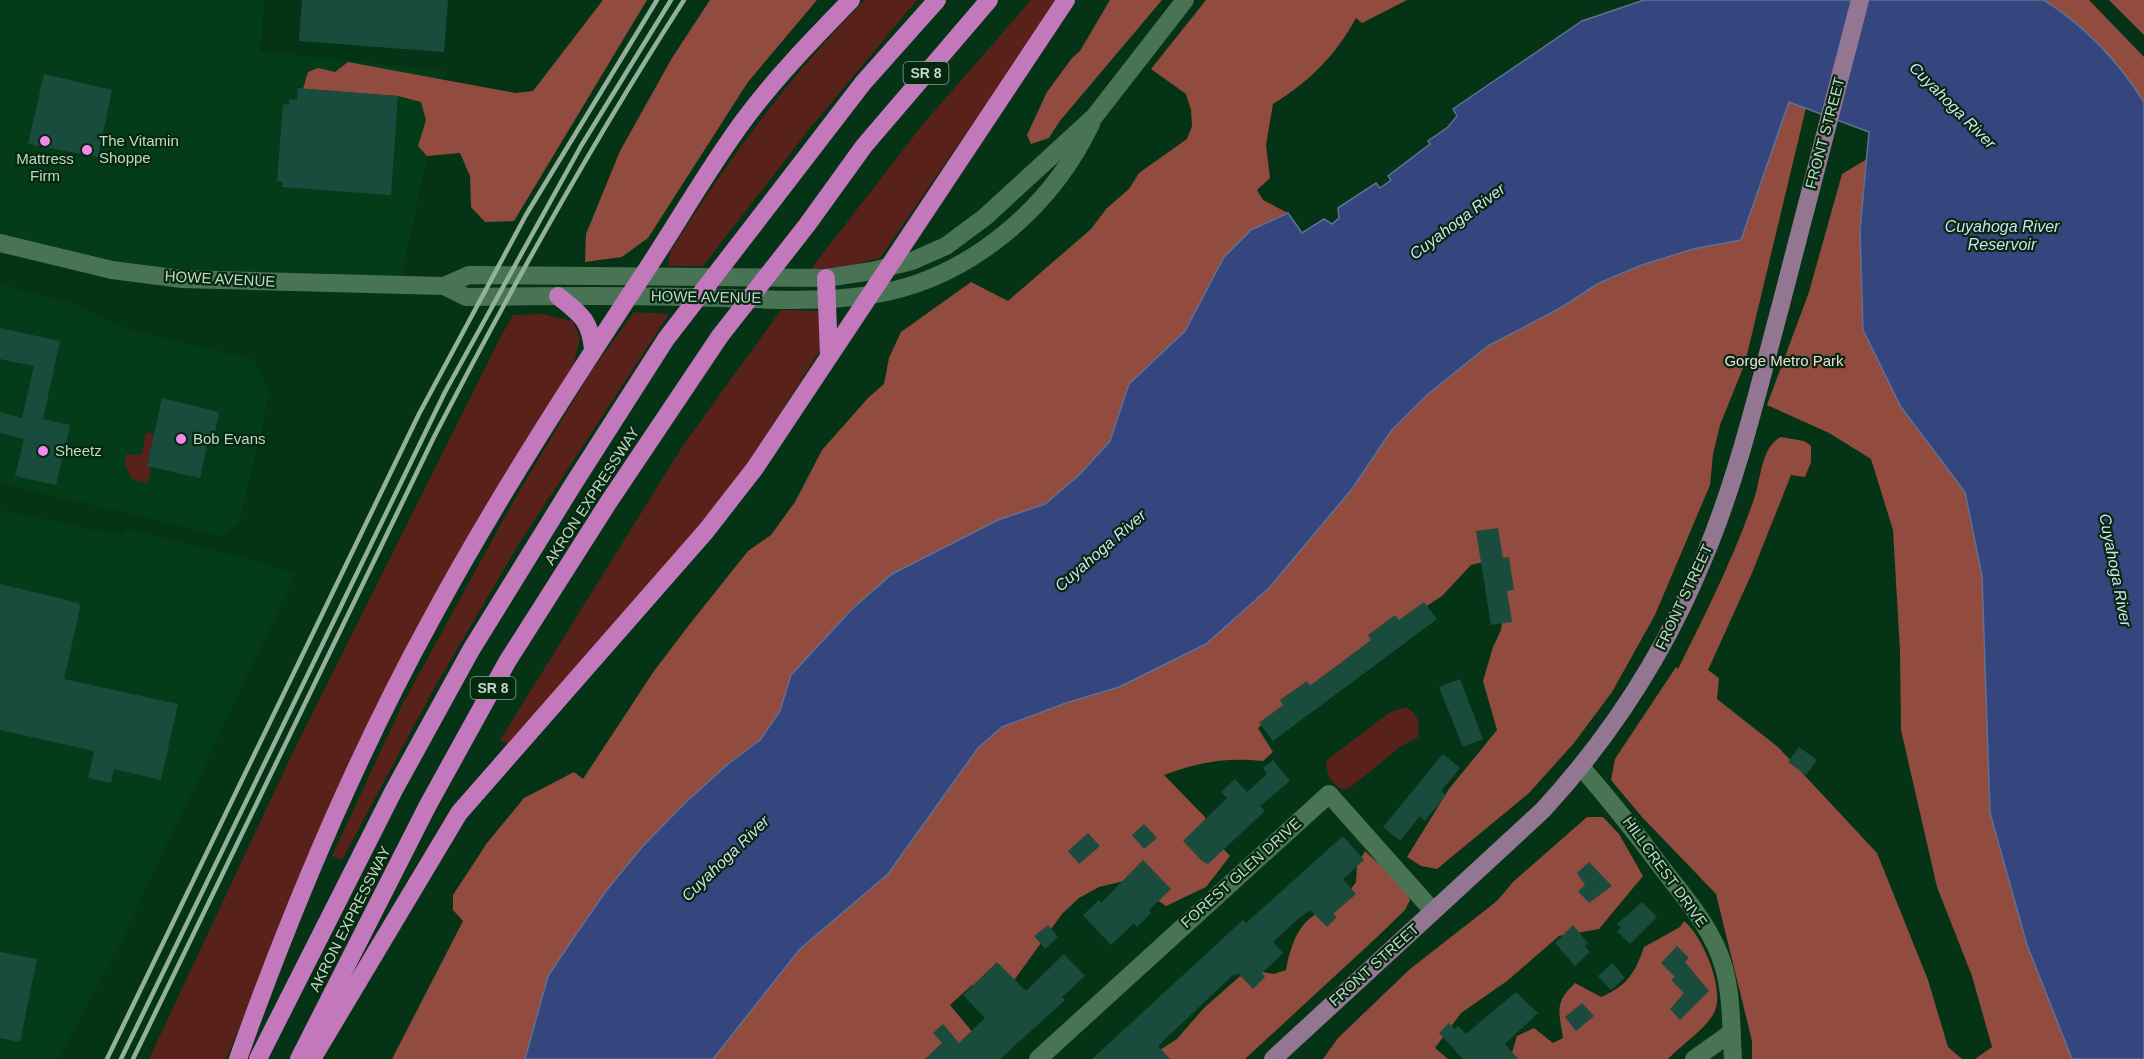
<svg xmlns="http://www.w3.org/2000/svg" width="2144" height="1059" font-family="Helvetica,sans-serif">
<rect width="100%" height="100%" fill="#053315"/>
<g fill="#043c19">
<path d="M0 0H265L260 51 445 71 400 285 212 281 0 243Z"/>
<path d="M0 284 77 305 130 330 253 359 270 391 239 525 222 536 0 483Z"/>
<path d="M0 510 120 535 127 529 249 559 295 575 120 943 59 1059H0Z"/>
</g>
<g fill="#58221a">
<path d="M865 0H917L811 127 703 266H668L670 252C727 161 789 76 865 0Z"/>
<path d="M1031 0H1058L880 258 850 266 810 270 924 123Z"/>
<path d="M781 310 821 311 823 331 819 352 742 473 682 550 508 744 500 740 684 444Z"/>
<path d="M634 312 669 314 517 547 432 692 342 860 332 856 402 705 513 502 590 373Z"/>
<path d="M542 314 573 321 580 337 573 367 317 846 226 1059H149L294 750 501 336 513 315Z"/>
<path d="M146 432 154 435 147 466 151 467 148 483 132 479 125 465 126 454 142 455Z"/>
<path d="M1406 707C1418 714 1421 724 1418 737L1400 747 1352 786 1345 790C1332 786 1325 774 1327 760L1390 712Z"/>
</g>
<g fill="#924b3f">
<path d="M603 0H647L514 221 485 222 471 207 470 176 460 153 427 156 418 146 426 120 421 102 398 96 303 89 308 72 318 68 335 72 348 62 516 93 533 91Z"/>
<path d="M710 0H817L748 82 648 238 622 257 585 262 586 234 620 151 672 58Z"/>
<path d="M1110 0H1162L1059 122 1049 138 1031 144 1027 135 1047 92 1072 58 1080 51Z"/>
<path d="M1206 0H1407L1362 23 1356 18C1336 55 1309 82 1273 104L1266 145 1270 178 1257 190 1263 200 1288 213 1251 230 1224 257 1185 331 1129 384 1110 441 1079 475 1045 504 998 520 892 574 852 609 791 675 780 711 760 740 728 764 685 803 642 847 606 891 572 940 548 976 525 1059H392L463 921 453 910V895L487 843 524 798 574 772 583 779 654 671 689 625 748 551 771 535 795 502 822 450 868 398 884 384 889 358 901 332 971 282 1008 301 1091 229 1107 208 1129 189 1139 173 1187 139 1192 126 1191 110 1186 94 1151 69Z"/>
<path d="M2044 0H2089L2144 57V102C2119 62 2084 25 2044 0Z"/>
<path d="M2109 0H2144V35Z"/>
<path d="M1789 102 1806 108 1745 363 1720 425 1713 454 1710 485 1655 615 1612 692 1574 743 1529 793 1437 869 1421 866 1407 857 1449 789 1497 730 1483 681 1493 647 1501 630 1503 616 1483 562 1471 565 1442 596 1363 647 1296 696 1258 728 1273 752 1263 761C1225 757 1200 762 1164 775L1205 817 1214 839 1230 856 1206 887 1166 906 1128 880 1099 887 1079 898 1062 914 1012 983 990 993 972 985 950 1005 974 1034 954 1048 925 1059H713L800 949 888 874 978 748 1002 727 1066 703 1119 687 1206 644 1269 588 1352 489 1391 431 1428 394 1488 346 1562 307 1599 283 1642 265 1693 249 1741 240Z"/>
<path d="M1867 159 1860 230 1901 407 1965 492 1982 576 1987 686 2072 1059H1975L1992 1047 1972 976 1937 887 1901 730 1900 651 1893 530 1871 459 1829 433 1767 405 1809 292 1842 174Z"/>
<path d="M1781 437 1804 441 1811 446V462L1805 477 1791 475 1752 573 1708 670 1719 678 1717 699 1778 747 1877 853 1928 980 1948 1047 1962 1059H1752V1041L1716 894 1642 817 1611 780 1615 759 1676 667 1678 669C1706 613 1734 557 1754 499 1761 480 1761 446 1781 437Z"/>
<path d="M1587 817H1603L1619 834 1643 876 1599 929 1559 936 1507 981 1461 1013 1435 1048 1448 1059H1323L1338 1038 1410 969 1497 901 1513 882Z"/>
<path d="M1365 851 1405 888 1410 900 1405 910 1375 939 1245 1059H1146L1177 1039 1203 1009 1239 977 1258 971 1274 974 1286 970C1292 938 1303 911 1338 907L1356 882 1357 865Z"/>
<path d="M1684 921C1702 935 1726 990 1714 1013 1704 1031 1682 1044 1668 1059H1510L1517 1036 1534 1028 1553 1043 1563 1038C1559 1011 1554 1003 1575 983L1601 997C1627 986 1635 973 1644 947L1680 927Z"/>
</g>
<path fill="#35457e" stroke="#5f7193" stroke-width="1.5" d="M1644 0H2044C2084 25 2119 62 2144 102V1059H2072L2027 945 1990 813 1982 576 1965 492 1901 407 1863 330 1860 230 1869 132 1789 102 1741 240 1693 249 1642 265 1599 283 1562 307 1488 346 1428 394 1391 431 1352 489 1269 588 1206 644 1119 687 1066 703 1002 727 978 748 888 874 800 949 713 1059H525L548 976 572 940 606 891 642 847 685 803 728 764 760 740 780 711 791 675 852 609 892 574 998 520 1045 504 1079 475 1110 441 1129 384 1185 331 1224 257 1251 230 1288 213 1302 233 1324 219 1332 224 1339 218 1338 208 1376 183 1380 188 1391 180 1388 176 1430 144 1428 141 1448 127 1457 116 1453 109 1582 21Z"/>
<g fill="#1a4c3d">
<path d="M302 0H448L444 52 299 41Z"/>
<path d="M44 74 112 90 98 157 28 144Z"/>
<path d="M298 88 398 96 391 195 282 187 283 182 277 181 283 104 289 105V99L297 100Z"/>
<path d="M0 328 60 341 43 419 70 425 56 485 15 476 24 439 0 433V412L22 418 34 366 0 359Z"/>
<path d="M162 398 219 412 214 437 209 436 200 478 147 466Z"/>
<path d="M1498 528 1503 558 1509 557 1514 590 1507 591 1512 622 1491 625 1476 531Z"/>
<path d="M0 584 79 603 80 608 64 679 178 704 161 780 114 769 111 783 88 778 94 751 0 730Z"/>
<path d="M1424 602 1437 619 1273 741 1259 723 1283 705 1280 700 1307 681 1310 686 1371 640 1368 635 1395 615 1399 620Z"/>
<path d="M1460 679 1483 739 1463 747 1439 687Z"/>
<path d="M1799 747 1817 760 1806 775 1788 762Z"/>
<path d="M1443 754 1460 768 1441 791 1446 795 1425 821 1420 816 1400 841 1383 827Z"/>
<path d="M1273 760 1290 781 1260 806 1265 811 1208 864 1202 861 1183 841 1227 798 1221 792 1235 779 1247 792 1267 774 1263 768Z"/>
<path d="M1144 824 1157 838 1144 849 1132 835Z"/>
<path d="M1088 833 1100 846 1079 864 1068 851Z"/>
<path d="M1343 836 1364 860 1343 879 1356 894 1333 914 1337 917 1327 927 1310 910 1299 918 1273 942 1283 953 1262 973 1265 977 1253 989 1238 973 1235 976 1234 974 1158 1046 1170 1059H1092L1243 920 1246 923Z"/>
<path d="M1143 860 1171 889 1149 910 1151 913 1137 927 1134 923 1111 945 1083 915 1099 900 1101 903Z"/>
<path d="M1589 862 1612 886 1589 903 1578 891 1585 885 1577 873Z"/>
<path d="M1642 902 1657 917 1630 944 1617 931 1621 928 1617 924Z"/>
<path d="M1048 925 1058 937 1045 949 1034 936Z"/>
<path d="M1573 925 1588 943 1585 946 1590 952 1575 966 1555 943Z"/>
<path d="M1677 946 1689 958 1685 962 1709 991 1680 1020 1670 1009 1684 993 1671 980 1675 977 1661 963Z"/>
<path d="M0 952 37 959 20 1042 0 1038Z"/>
<path d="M1064 954 1085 976 1062 997 1065 1000 1000 1059H925L942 1043 933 1033 943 1024 959 1043 985 1018 963 995 997 962 1026 991Z"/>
<path d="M1612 963 1625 978 1611 990 1598 976Z"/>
<path d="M1516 992 1538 1013 1505 1044 1518 1059H1463L1439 1033 1449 1023 1455 1029 1458 1026 1466 1034Z"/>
<path d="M1582 1003 1594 1016 1576 1031 1565 1017Z"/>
</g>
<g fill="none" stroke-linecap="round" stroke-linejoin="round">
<g stroke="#497453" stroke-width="18">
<path d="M0 243 112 270 182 279 444 286 469 275 826 278 872 271 912 261 946 246 985 217 1094 117 1185 0"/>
<path d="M444 286 466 297C538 296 611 295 684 297 745 298 809 304 870 295 966 281 1050 210 1091 124"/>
<path d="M1582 768C1610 800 1636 833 1662 868 1686 899 1713 929 1724 968 1732 997 1731 1029 1733 1059"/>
<path d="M1038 1059 1329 794 1433 911"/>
<path d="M1694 1059 1732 1032"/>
</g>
<path stroke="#927692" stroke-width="18" d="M1273 1059 1543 810C1611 736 1667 649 1705 555 1738 476 1758 390 1780 308 1807 205 1833 103 1860 0"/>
<g stroke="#c378bc" stroke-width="18">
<path d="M826 278 829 356"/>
<path d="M558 296C580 314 590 319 593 349"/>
<path d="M238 1059C292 908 355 758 432 618 496 500 569 387 643 275 677 224 707 170 744 120 776 77 814 38 851 0"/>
<path d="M258 1059 394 790 471 650 574 483 666 339 863 83 937 0"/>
<path d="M299 1059 428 805 507 662 608 503 720 336 807 225 864 146 989 0"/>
<path d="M312 1059 459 813 706 531 755 468 1066 0"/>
</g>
<g stroke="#93b09a" stroke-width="4.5">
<path d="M107 1059 419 414 526 215 657 0"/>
<path d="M121 1059 445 392 581 146 671 0"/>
<path d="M133 1059 434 437C511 288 593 141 684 0"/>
</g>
</g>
<g fill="#f688ed" stroke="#062710" stroke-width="2">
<circle cx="45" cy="141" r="6"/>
<circle cx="87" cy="150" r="6"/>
<circle cx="181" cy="439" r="6"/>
<circle cx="43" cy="451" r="6"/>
</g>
<g text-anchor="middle" stroke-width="4.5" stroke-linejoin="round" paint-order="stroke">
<g fill="#062710" stroke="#89a38f" stroke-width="1.5">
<rect x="903.5" y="62" width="45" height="22" rx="4.5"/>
<rect x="470.5" y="677" width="45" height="22" rx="4.5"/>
</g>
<g font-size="14" font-weight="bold" fill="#c1d8c5">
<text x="926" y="78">SR 8</text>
<text x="493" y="693">SR 8</text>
</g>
<g font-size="15" fill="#c1d8c5" stroke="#062710">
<text transform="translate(1825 133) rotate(-75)" y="5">FRONT STREET</text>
<text transform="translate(220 279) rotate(3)" y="5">HOWE AVENUE</text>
<text transform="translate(706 297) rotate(1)" y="5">HOWE AVENUE</text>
<text transform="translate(592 496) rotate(-57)" y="5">AKRON EXPRESSWAY</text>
<text transform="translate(1684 597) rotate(-65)" y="5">FRONT STREET</text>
<text transform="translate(1665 872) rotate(54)" y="5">HILLCREST DRIVE</text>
<text transform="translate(1241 873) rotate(-42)" y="5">FOREST GLEN DRIVE</text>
<text transform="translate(350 919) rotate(-63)" y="5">AKRON EXPRESSWAY</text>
<text transform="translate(1374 965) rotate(-42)" y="5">FRONT STREET</text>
</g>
<g font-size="15" fill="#c1d8c5" stroke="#062710" text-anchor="start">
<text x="99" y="146">The Vitamin<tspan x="99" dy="17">Shoppe</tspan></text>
<text x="45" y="164" text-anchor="middle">Mattress<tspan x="45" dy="17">Firm</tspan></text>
<text x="193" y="444">Bob Evans</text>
<text x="55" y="456">Sheetz</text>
</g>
<g font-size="15" fill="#f3dcd8" stroke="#062710">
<text x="1784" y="366">Gorge Metro Park</text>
</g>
<g font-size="16" font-style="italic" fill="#d7ddf0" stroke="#062710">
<text transform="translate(1953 105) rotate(45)" y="6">Cuyahoga River</text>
<text transform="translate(1457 221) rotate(-37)" y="6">Cuyahoga River</text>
<text x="2002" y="232">Cuyahoga River<tspan x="2002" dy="18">Reservoir</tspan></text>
<text transform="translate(1100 550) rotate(-41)" y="6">Cuyahoga River</text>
<text transform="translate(2116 570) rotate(79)" y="6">Cuyahoga River</text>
<text transform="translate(725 858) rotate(-44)" y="6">Cuyahoga River</text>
</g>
</g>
</svg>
